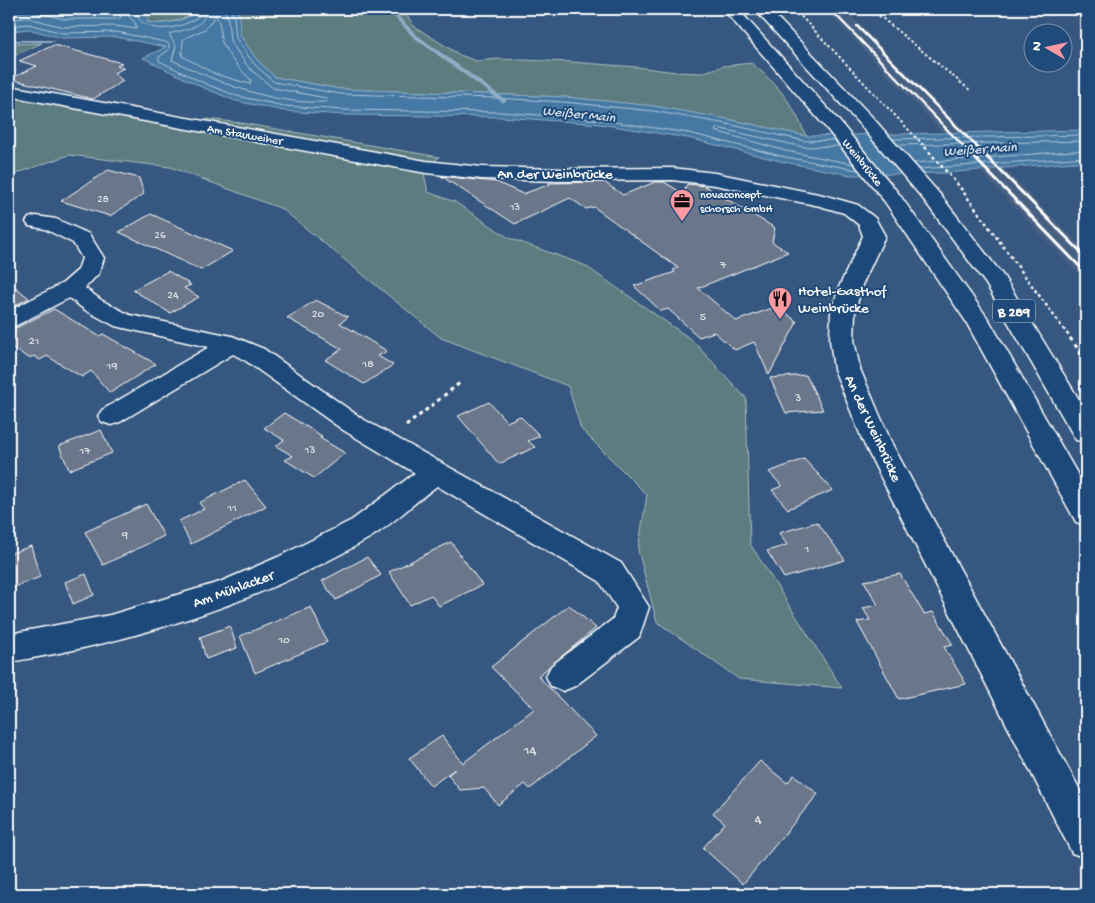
<svg xmlns="http://www.w3.org/2000/svg" width="1095" height="903" font-family="'Gochi Hand',sans-serif">
<rect width="100%" height="100%" fill="#36577f"/>
<filter id="ink" filterUnits="userSpaceOnUse"><feTurbulence type="fractalNoise" baseFrequency=".02" numOctaves="2"/><feDisplacementMap in="SourceGraphic" scale="10" xChannelSelector="R" yChannelSelector="G"/><feConvolveMatrix kernelMatrix="1 2 1 2 8 2 1 2 1" color-interpolation-filters="sRGB"/></filter>
<g filter="url(#ink)">
<path fill="#466082" d="M824 9H844L1086 251V282Z"/>
<g fill="#5b7c80" stroke="#adbec0">
<path d="M136 9H184L197 12C189 18 155 28 147 21 143 17 141 12 136 9Z"/>
<path d="M233 9H402L415 27 460 55 476 61 499 59 571 62 636 67 676 72 700 73 724 66 751 63C778 84 793 104 806 136L727 119 653 106 565 97 340 89 275 77 257 60 240 35 239 13Z"/>
<path d="M42 43 9 58V44Z"/>
<path d="M9 93 185 130 208 119 241 123 439 157 424 173 428 192 455 202 509 238 584 265 692 340 746 398 750 544 842 688 739 679 657 622 638 550 647 495 581 429 568 386 441 338 282 209 170 167 69 155 9 176Z"/>
</g>
<path fill="#4478a2" stroke="#8faec7" d="M9 9H136L148 18 147 22C160 26 186 21 196 12L184 9H233L239 13 240 35 257 60 275 77 340 89 565 97 654 106 727 119 806 136 1086 130V161L945 173 850 175 784 162 688 138 600 124 502 117 344 115 284 111 236 101 204 88 143 58 166 47 116 37 62 38 28 29 11 31 9 30Z"/>
<g fill="none" stroke-linecap="round" stroke-linejoin="round">
<g stroke="#b4c9da" stroke-width="1">
<path d="M134 9C141 38 183 30 200 15L199 9"/>
<path d="M206 9C205 29 185 29 169 34L176 46 172 60C219 83 273 105 327 102L326 98 273 88 249 68 230 41 228 19 224 9"/>
<path d="M231 9 234 17 236 38 254 64 274 82 340 94 495 98 564 102 653 111 727 124 805 141 834 140"/>
<path d="M9 12 30 11 64 19H119L121 17 120 9"/>
<path d="M216 16C222 24 219 33 222 42 228 57 240 69 251 80L250 84 215 74 182 56 183 39 205 29Z"/>
<path d="M9 19 29 18 63 27 116 26 136 29V24L129 16 128 9"/>
<path d="M9 26 28 24 63 33 117 32 165 42 169 44V50L159 57V61L206 84 237 96 284 106 344 110 502 112 600 120 689 133 785 157 858 170"/>
<path d="M893 139 1086 135"/>
<path d="M898 145 1086 141"/>
<path d="M839 146 804 147 717 128 715 131 786 151 853 164"/>
<path d="M914 163 1086 150"/>
<path d="M919 169 1086 157"/>
</g>
<g fill="#8faec7" fill-rule="evenodd">
<path d="M387 9H391L417 35 506 100V102H502L413 37Z"/>
<path d="M9 40H53L55 41 53 42H9Z"/>
</g>
</g>
<g fill="#6b768a" stroke="#fff">
<path d="M54 45 122 63 117 66 124 68 114 73 123 81 93 99 10 79 37 66 19 61Z"/>
<path d="M108 170 139 178 144 194 110 216 61 201Z"/>
<path d="M441 176 496 182 523 194 550 184 549 183 604 182 623 195 655 182H664L684 194 687 184 705 186 775 228 772 242 788 252 698 288 736 321 778 306 797 322 769 375 754 342 735 350 714 332 699 337 668 309 661 311 634 286 675 272 673 270 678 268 594 207 586 209 570 198 515 224Z"/>
<path d="M151 214 233 251 201 270 119 232Z"/>
<path d="M168 271 191 285 184 288 199 297 170 313 133 290Z"/>
<path d="M9 282 29 298 9 309Z"/>
<path d="M316 300 348 317 340 323 387 351 378 356 393 365 364 384 325 360 342 349 287 318Z"/>
<path d="M54 309 99 336 103 334 156 364 110 393 91 371 82 377 47 356 40 360 34 356 29 358 9 346V329L18 327Z"/>
<path d="M806 375 823 410 786 413 770 378Z"/>
<path d="M489 402 507 422 520 416 540 436 528 441 535 447 499 464 458 416Z"/>
<path d="M284 413 322 436 320 438 345 453 314 478 285 460 293 456 276 446 284 440 264 428Z"/>
<path d="M101 430 112 453 69 470 59 446Z"/>
<path d="M804 459 833 490 788 509 772 490 782 486 769 472Z"/>
<path d="M245 480 266 506 191 544 179 521 204 509 199 503Z"/>
<path d="M146 504 164 536 103 565 85 532Z"/>
<path d="M817 522 845 560 784 578 767 551 787 545 779 533Z"/>
<path d="M451 542 482 585 439 606 431 595 410 605 389 572Z"/>
<path d="M31 546 40 577 9 589V554Z"/>
<path d="M367 557 381 575 336 600 322 581Z"/>
<path d="M86 574 94 595 73 604 65 582Z"/>
<path d="M900 574 924 614 933 612 953 645 944 647 966 684 899 699 857 622 870 620 863 608 878 605 864 581Z"/>
<path d="M569 605 596 628 538 676 596 736 530 789 525 784 498 805 484 788 460 790 448 775 455 769 431 786 409 758 442 736 463 763 534 709 491 667Z"/>
<path d="M311 607 327 642 255 673 240 636Z"/>
<path d="M230 626 237 648 206 659 200 637Z"/>
<path d="M760 761 787 783 794 775 818 794 743 884 703 848 725 823 713 813Z"/>
</g>
<g fill="none" stroke-linecap="round" stroke-linejoin="round">
<defs>
<g id="minor">
<path d="M9 86 426 161 482 167 561 169 672 168 715 173 823 195 858 205 875 218 885 236 862 285 855 312 854 340 860 369 892 444 1086 801V858L1072 853 864 444 834 369 830 340 831 312 840 285 863 236 859 225 844 213 820 206 715 185 672 180 561 181 482 179 426 173 9 96Z"/>
<path d="M36 216 56 219 89 234 104 258 99 273 85 288 101 300 130 315 232 336 264 349 361 418 621 563 649 607 639 637 575 686 563 691 551 686 546 676 551 666 613 619 617 608 599 581 437 486C415 502 394 523 371 537 264 601 132 643 9 662V634L110 615 220 582 278 557 352 520 415 473 343 430 246 361 233 354 120 422 111 425 102 422 98 416 102 410 209 347 115 326 85 310 69 298 17 325 9 327V311L63 283 78 270 82 258 73 243 45 229 29 226 26 222 29 218Z"/>
</g>
<g id="highway">
<path d="M723 9H738L839 121 899 194 989 320 1086 489V525L1076 522 965 320 885 202 827 129Z"/>
<path d="M754 9H769L873 118 938 192 1004 277 1086 411V442L1076 440 986 284 924 200 861 126Z"/>
</g>
</defs>
<use href="#minor" stroke="#fff" stroke-width="3"/>
<use href="#highway" stroke="#fff" stroke-width="3"/>
<g stroke="#fff" stroke-width="2" stroke-dasharray="2.5 2.5" stroke-linecap="butt">
<path d="M794 9 926 148"/>
<path d="M871 9 971 91"/>
</g>
<path stroke="#fff" stroke-width="2.5" stroke-dasharray="3 3" stroke-linecap="butt" d="M925 147 959 186 1071 339"/>
<g stroke="#fff" stroke-width="3" stroke-dasharray="4 4" stroke-linecap="butt">
<path d="M1070 338 1086 360"/>
<path d="M406 426 461 382"/>
</g>
<use href="#minor" fill="#1f4a7a" fill-rule="evenodd"/>
<use href="#highway" fill="#1f4a7a" fill-rule="evenodd"/>
<g stroke="#fff" stroke-width="2.5">
<path d="M830 9 965 148"/>
<path d="M857 26 978 148"/>
</g>
<g stroke="#fff" stroke-width="3">
<path d="M964 147 1086 273"/>
<path d="M977 147 1086 257"/>
</g>
</g>
</g>
<defs>
<symbol id="office-pin" viewBox="-11 -11 22 30"><path d="M0 17L-7.5 6A9.5 9.5 0 1 1 7.5 6Z" fill="#ff9aa2" stroke="#1f4a7a"/><path d="M-6-3h4V-5.5h4V-3h4V5H-6ZM-1-4.5V-3h2v-1.5ZM-6 0V1H6V0Z" fill="#111"/></symbol>
<symbol id="restaurant-pin" viewBox="-11 -11 22 30"><path d="M0 17L-7.5 6A9.5 9.5 0 1 1 7.5 6Z" fill="#ff9aa2" stroke="#1f4a7a"/><path d="M-5-6h1v4h1v-4h1v4h1v-4h1v5L-1.5 .5V6h-2V.5L-5-1ZM5-6V6H3V1.5H1.5Q1.5-4 5-6Z" fill="#111"/></symbol>
</defs>
<g fill-rule="evenodd">
<use href="#office-pin" x="668" y="187" width="28" height="38"/>
<use href="#restaurant-pin" x="766" y="285" width="28" height="38"/>
</g>
<g text-anchor="middle" stroke-width="4" stroke-linejoin="round" paint-order="stroke">
<g font-size="11" fill="#dadde2">
<text x="103" y="202">28</text>
<text x="515" y="210">13</text>
<text x="160" y="238">26</text>
</g>
<g font-size="12" fill="#fff" stroke="#1f4a7a">
<text transform="translate(245 134) rotate(10)" y="4">Am Stauweiher</text>
<text transform="translate(863 162) rotate(51)" y="4">Weinbrücke</text>
</g>
<g font-size="12" fill="#fff" stroke="#1f4a7a" text-anchor="start">
<text x="700" y="198">novaconcept<tspan x="700" dy="14">schorsch GmbH</tspan></text>
</g>
<g font-size="12" fill="#dadde2">
<text x="723" y="268">7</text>
<text x="173" y="298">24</text>
<text x="318" y="317">20</text>
<text x="703" y="320">5</text>
<text x="34" y="344">21</text>
<text x="368" y="367">18</text>
<text x="112" y="369">19</text>
<text x="798" y="401">3</text>
<text x="310" y="453">13</text>
<text x="85" y="454">17</text>
<text x="232" y="511">11</text>
<text x="125" y="538">9</text>
<text x="807" y="552">1</text>
<text x="284" y="643">10</text>
</g>
<g font-size="14" font-style="italic" fill="#d0dde8" stroke="#1f4a7a">
<text transform="translate(579 113) rotate(6)" y="5">Weißer Main</text>
<text transform="translate(980 148) rotate(-4)" y="5">Weißer Main</text>
</g>
<rect fill="#1f4a7a" stroke="#bcc9d7" stroke-width="1" x="993" y="299.5" width="42" height="23" rx="4"/>
<g font-size="14" font-weight="bold" fill="#fff">
<text x="1014" y="316">B 289</text>
</g>
<g font-size="15" fill="#fff" stroke="#1f4a7a">
<text x="555" y="178">An der Weinbrücke</text>
<text transform="translate(874 428) rotate(65)" y="5">An der Weinbrücke</text>
<text transform="translate(233 588) rotate(-20)" y="5">Am Mühlacker</text>
</g>
<g font-size="15" fill="#fff" stroke="#1f4a7a" text-anchor="start">
<text x="798" y="295">Hotel-Gasthof<tspan x="798" dy="17">Weinbrücke</tspan></text>
</g>
<g font-size="15" fill="#dadde2">
<text x="530" y="754">14</text>
<text x="758" y="823">4</text>
</g>
</g>
<rect width="1095" height="903" fill="none" stroke="#1f4a7a" stroke-width="30"/>
<rect x="15" y="15" width="1065" height="873" fill="none" stroke="#fff" stroke-width="2" filter="url(#ink)"/>
<g transform="translate(1048 48) rotate(279)"><circle r="24" fill="#1f4a7a" stroke="#7992af"/>
<path d="M0-4L9 19L0 12L-9 19Z" fill="#ff9aa2"/>
<text y="-8" font-size="14" font-weight="bold" text-anchor="middle" fill="#ffffff">N</text>
</g>
</svg>
